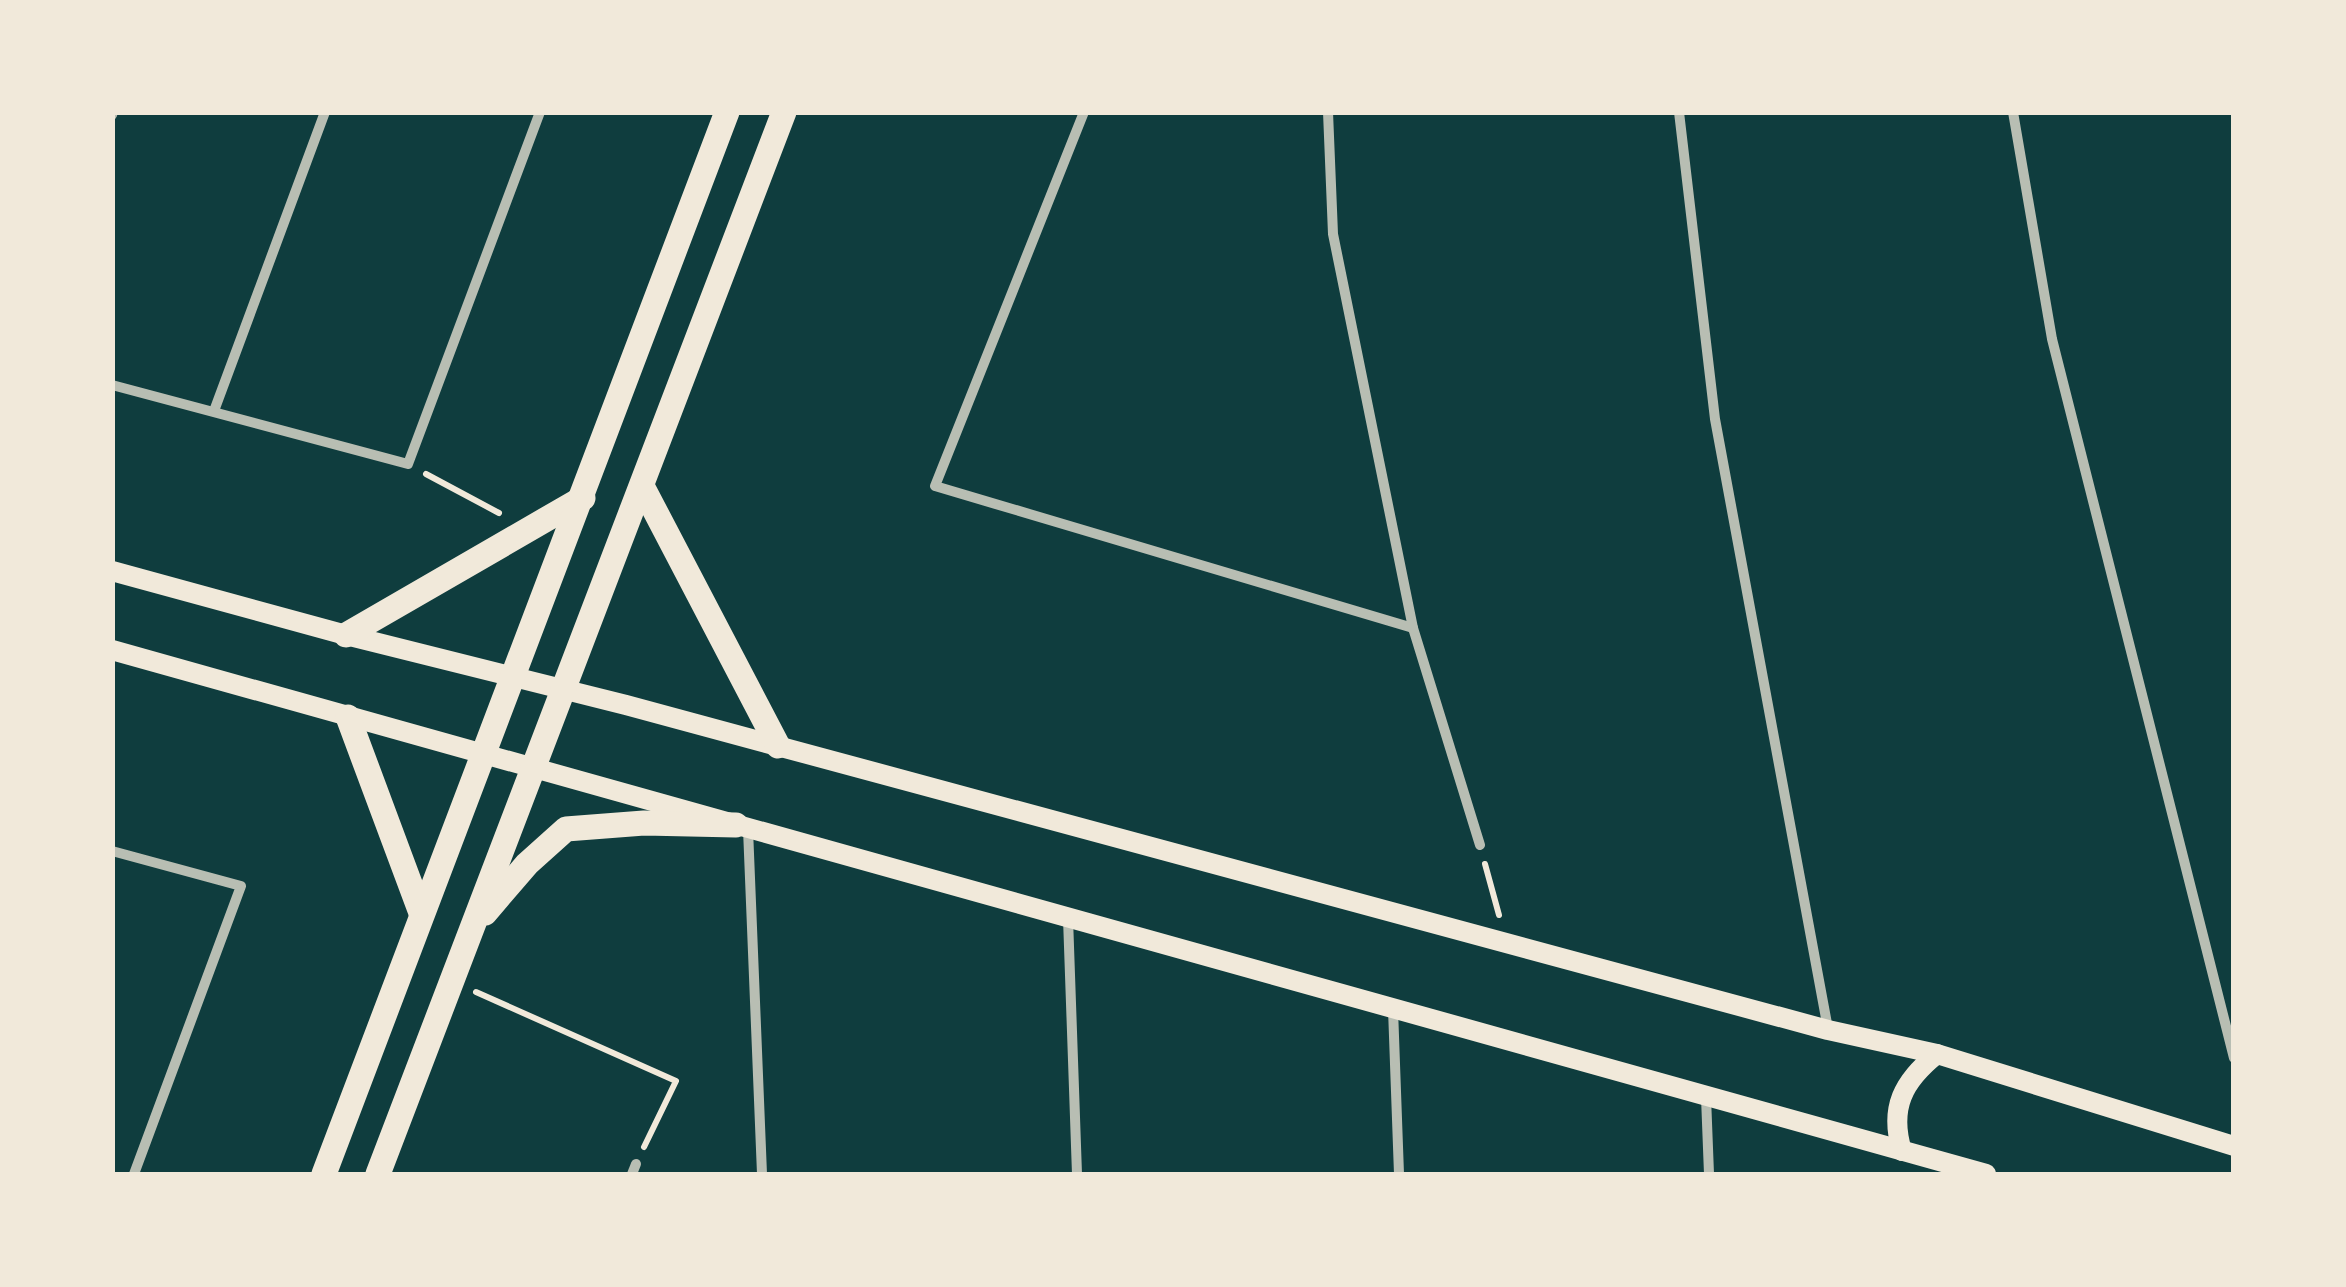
<svg xmlns="http://www.w3.org/2000/svg" width="2346" height="1287" font-family="'Fira Sans Condensed',sans-serif">
<rect width="100%" height="100%" fill="#0f3d3e"/>
<g fill="none" stroke-linecap="round" stroke-linejoin="round">
<g stroke="#f1e9da" stroke-width="6">
<path d="M426 474 499 513"/>
<path d="M1485 864 1499 915"/>
<path d="M476 992 676 1081 644 1147"/>
</g>
<g stroke="#b8beb3" stroke-width="10">
<path d="M1084 112 935 486 1413 628"/>
<path d="M1328 112 1333 234 1413 628 1480 845"/>
<path d="M1679 112 1715 419 1828 1029"/>
<path d="M2013 112 2052 339 2234 1058"/>
<path d="M112 115 113 112"/>
<path d="M112 385 408 464 540 112"/>
<path d="M214 411 325 112"/>
<path d="M748 829 762 1174"/>
<path d="M112 851 241 886 134 1174"/>
<path d="M1068 918 1077 1174"/>
<path d="M1393 1009 1399 1174"/>
<path d="M1706 1097 1709 1174"/>
<path d="M632 1174 636 1164"/>
</g>
<g stroke="#f1e9da" stroke-width="20">
<path d="M112 571 346 635 626 705 1828 1030 1937 1054 2234 1146"/>
<path d="M112 650 1986 1174"/>
<path d="M1902 1151C1889 1108 1903 1081 1937 1054"/>
</g>
<g stroke="#f1e9da" stroke-width="25">
<path d="M642 486 778 746"/>
<path d="M346 635 583 498"/>
<path d="M348 717 421 913"/>
<path d="M485 913 527 864 566 829 644 823 736 825"/>
<path d="M324 1174 727 112"/>
<path d="M378 1174 784 112"/>
</g>
</g>
<rect width="2346" height="1287" fill="none" stroke="#f1e9da" stroke-width="230"/>
</svg>
